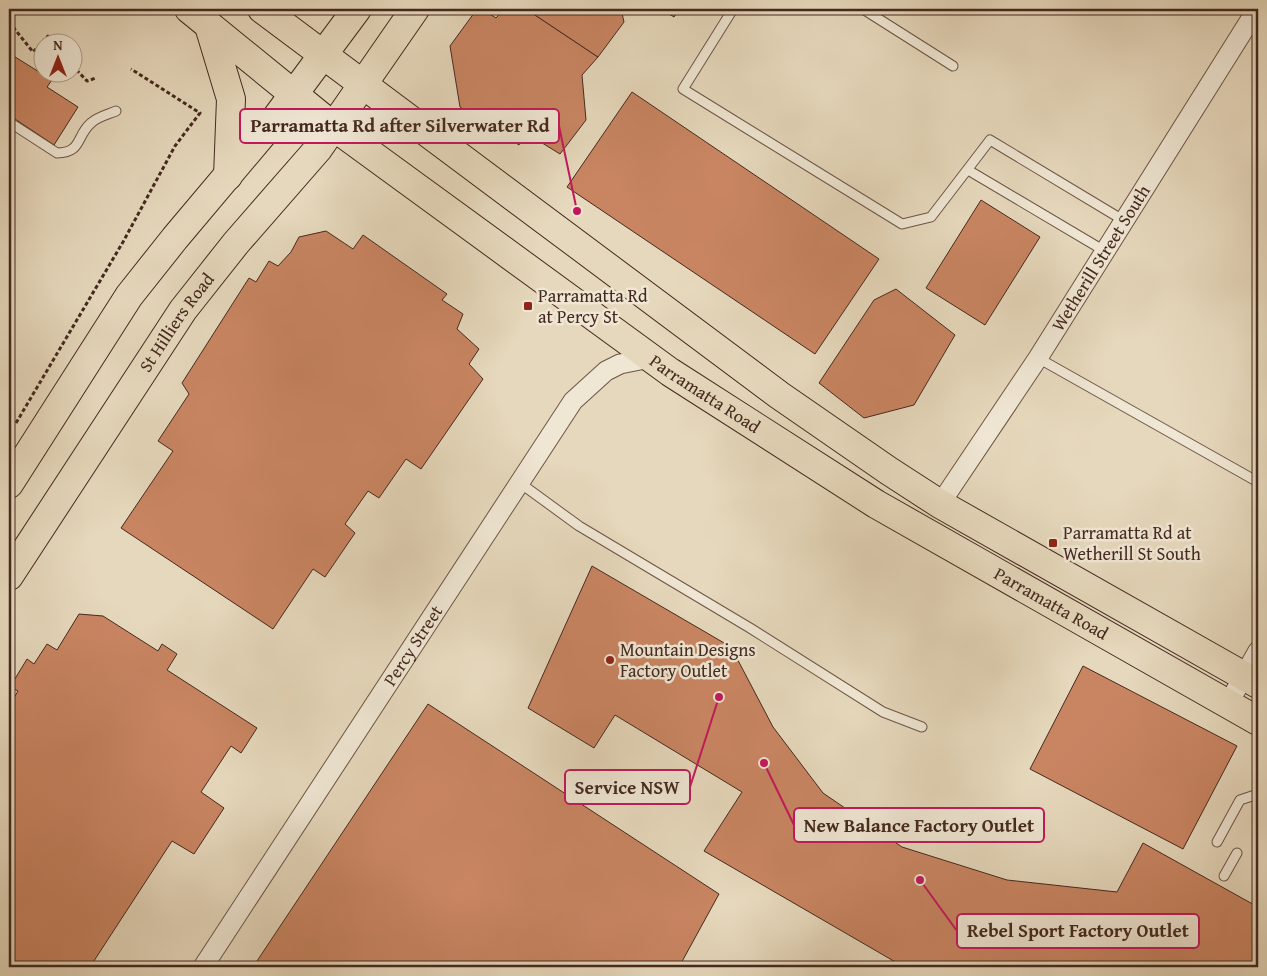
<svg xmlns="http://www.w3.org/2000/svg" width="1267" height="976" font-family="'Gentium Book Plus',serif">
<rect width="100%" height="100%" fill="#e6d8bc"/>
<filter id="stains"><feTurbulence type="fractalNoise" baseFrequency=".004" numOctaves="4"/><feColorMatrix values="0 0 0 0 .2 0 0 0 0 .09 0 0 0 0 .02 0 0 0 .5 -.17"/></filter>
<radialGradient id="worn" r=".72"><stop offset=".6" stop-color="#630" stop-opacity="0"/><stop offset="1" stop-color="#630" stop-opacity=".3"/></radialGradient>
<g fill="#c98562" stroke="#44291f">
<path d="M477 9H482L496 18 504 9H526L598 57 582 75 586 120 560 154 526 133 519 145 460 107 450 46Z"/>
<path d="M526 9H621L624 22 598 57Z"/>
<path d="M661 9H680L674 17Z"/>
<path d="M12 55 52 80 47 87 78 107 54 145 9 115V61Z"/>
<path d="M632 92 879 259 815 354 567 187Z"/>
<path d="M981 200 1040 237 985 325 926 288Z"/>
<path d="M326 231 353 249 363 235 447 294 442 300 463 314 457 329 479 349 469 364 483 379 421 469 406 459 379 498 368 491 345 524 355 533 325 577 313 569 273 629 121 528 173 451 158 441 189 394 182 383 249 278 256 282 269 261 278 266 291 252 299 237Z"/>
<path d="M896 289 955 335 914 405 864 418 819 383 874 300Z"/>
<path d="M592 566 731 647 773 727 823 793 902 847 1007 880 1117 892 1143 843 1258 907V967H904L704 851 742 792 615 715 594 748 528 708Z"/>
<path d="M79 614 103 616 158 651 162 644 177 654 167 670 257 728 241 753 231 746 201 792 224 808 194 854 172 841 90 967H9V706L18 691 10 687 27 659 34 664 47 644 57 650Z"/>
<path d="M1083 666 1237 746 1183 849 1030 769Z"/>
<path d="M428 704 719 894 679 967H253Z"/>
</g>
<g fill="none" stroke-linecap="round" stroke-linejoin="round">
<defs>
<g id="service">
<path d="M733 9 683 89 902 224 931 217 990 140 1123 220"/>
<path d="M863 9 953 66"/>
<path d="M9 122 57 153C82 153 76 136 91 123 97 117 109 114 116 111"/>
<path d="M968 170 1103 250"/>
<path d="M1038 358 1258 482"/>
<path d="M520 483 579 526 750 628 883 712 922 727"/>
<path d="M1217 842 1240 800 1258 794"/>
<path d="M1224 876 1237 853"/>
</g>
<g id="minor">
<path id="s1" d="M940 504 1038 358 1257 9"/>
<path d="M1228 704 1258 651"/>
<path id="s2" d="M203 967 573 401 606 371 620 364 650 358"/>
</g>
<g id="trunk">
<path id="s3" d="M189 9 334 127 670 372 876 504 1258 721"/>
<path d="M262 9 779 395 889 471 940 504 1258 684"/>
<path d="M209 26 231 99 228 176"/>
<path d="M9 484 129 296 175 238 276 118 357 9"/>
<path id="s4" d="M9 576 183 310 236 243 318 149 415 9"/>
</g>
</defs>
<use href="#service" stroke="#6c5546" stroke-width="11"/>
<use href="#minor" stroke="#6c5546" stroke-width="21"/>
<use href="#trunk" stroke="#44291f" stroke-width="30"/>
<g stroke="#44291f" stroke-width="3" stroke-dasharray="4 2.5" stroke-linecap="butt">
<path d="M9 22 33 52 48 36 53 42"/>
<path d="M72 65 87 81 96 78"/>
<path d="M16 423 123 242 175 146 200 113 131 69"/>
<path d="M1257 907 1258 905"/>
</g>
<use href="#service" stroke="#efe6d3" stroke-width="9"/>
<use href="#minor" stroke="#efe6d3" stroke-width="19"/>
<use href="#trunk" stroke="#e6d8bc" stroke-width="28"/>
</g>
<g fill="#8f2418" stroke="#efe6d3" stroke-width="2">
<rect x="523" y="301" width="10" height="10" rx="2.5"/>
<rect x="1048" y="538" width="10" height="10" rx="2.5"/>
<circle cx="610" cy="660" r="5"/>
</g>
<g text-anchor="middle" stroke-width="5" stroke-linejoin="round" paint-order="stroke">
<g font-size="18" fill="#44291f" stroke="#efe6d3">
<text dy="6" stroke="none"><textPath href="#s1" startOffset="294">Wetherill Street South</textPath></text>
<text dy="6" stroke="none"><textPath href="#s4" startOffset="304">St Hilliers Road</textPath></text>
<text dy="6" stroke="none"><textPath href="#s3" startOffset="644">Parramatta Road</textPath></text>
<text dy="6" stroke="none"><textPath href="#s3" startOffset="1049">Parramatta Road</textPath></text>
<text dy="6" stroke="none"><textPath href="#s2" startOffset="384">Percy Street</textPath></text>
</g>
<g font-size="18" fill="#44291f" stroke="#efe6d3" text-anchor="start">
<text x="538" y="302">Parramatta Rd<tspan x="538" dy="21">at Percy St</tspan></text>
<text x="1063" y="539">Parramatta Rd at<tspan x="1063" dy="21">Wetherill St South</tspan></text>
<text x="620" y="656">Mountain Designs<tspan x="620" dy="21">Factory Outlet</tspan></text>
</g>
</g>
<path fill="none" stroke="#c2185b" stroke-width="2" d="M577 211L559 126M719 697L690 787M764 763L794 825M920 880L957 931"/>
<g fill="#c2185b" stroke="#efe6d3" stroke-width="2">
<circle cx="577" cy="211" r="5"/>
<circle cx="719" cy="697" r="5"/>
<circle cx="764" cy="763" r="5"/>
<circle cx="920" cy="880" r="5"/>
</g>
<g fill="#efe6d3" stroke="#c2185b" stroke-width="2">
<rect x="240" y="109" width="319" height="34" rx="5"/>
<rect x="565" y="770" width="125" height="34" rx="5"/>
<rect x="794" y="808" width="250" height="34" rx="5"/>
<rect x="957" y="914" width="242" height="34" rx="5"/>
</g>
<g font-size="19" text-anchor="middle" font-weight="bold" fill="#44291f">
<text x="400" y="132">Parramatta Rd after Silverwater Rd</text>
<text x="627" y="794">Service NSW</text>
<text x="919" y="832">New Balance Factory Outlet</text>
<text x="1078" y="937">Rebel Sport Factory Outlet</text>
</g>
<rect width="1267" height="976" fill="none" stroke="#e6d8bc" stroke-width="30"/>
<rect x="10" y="10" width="1247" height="956" fill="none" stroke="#44291f" stroke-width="2.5"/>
<rect x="15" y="15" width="1237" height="946" fill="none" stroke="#44291f"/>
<g transform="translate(58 58)"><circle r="24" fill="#efe6d3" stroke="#ab9a8b"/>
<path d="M0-4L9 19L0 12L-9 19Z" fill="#8f2418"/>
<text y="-8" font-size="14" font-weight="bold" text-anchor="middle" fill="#44291f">N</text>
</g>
<rect width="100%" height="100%" filter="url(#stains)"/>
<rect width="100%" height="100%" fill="url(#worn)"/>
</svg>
